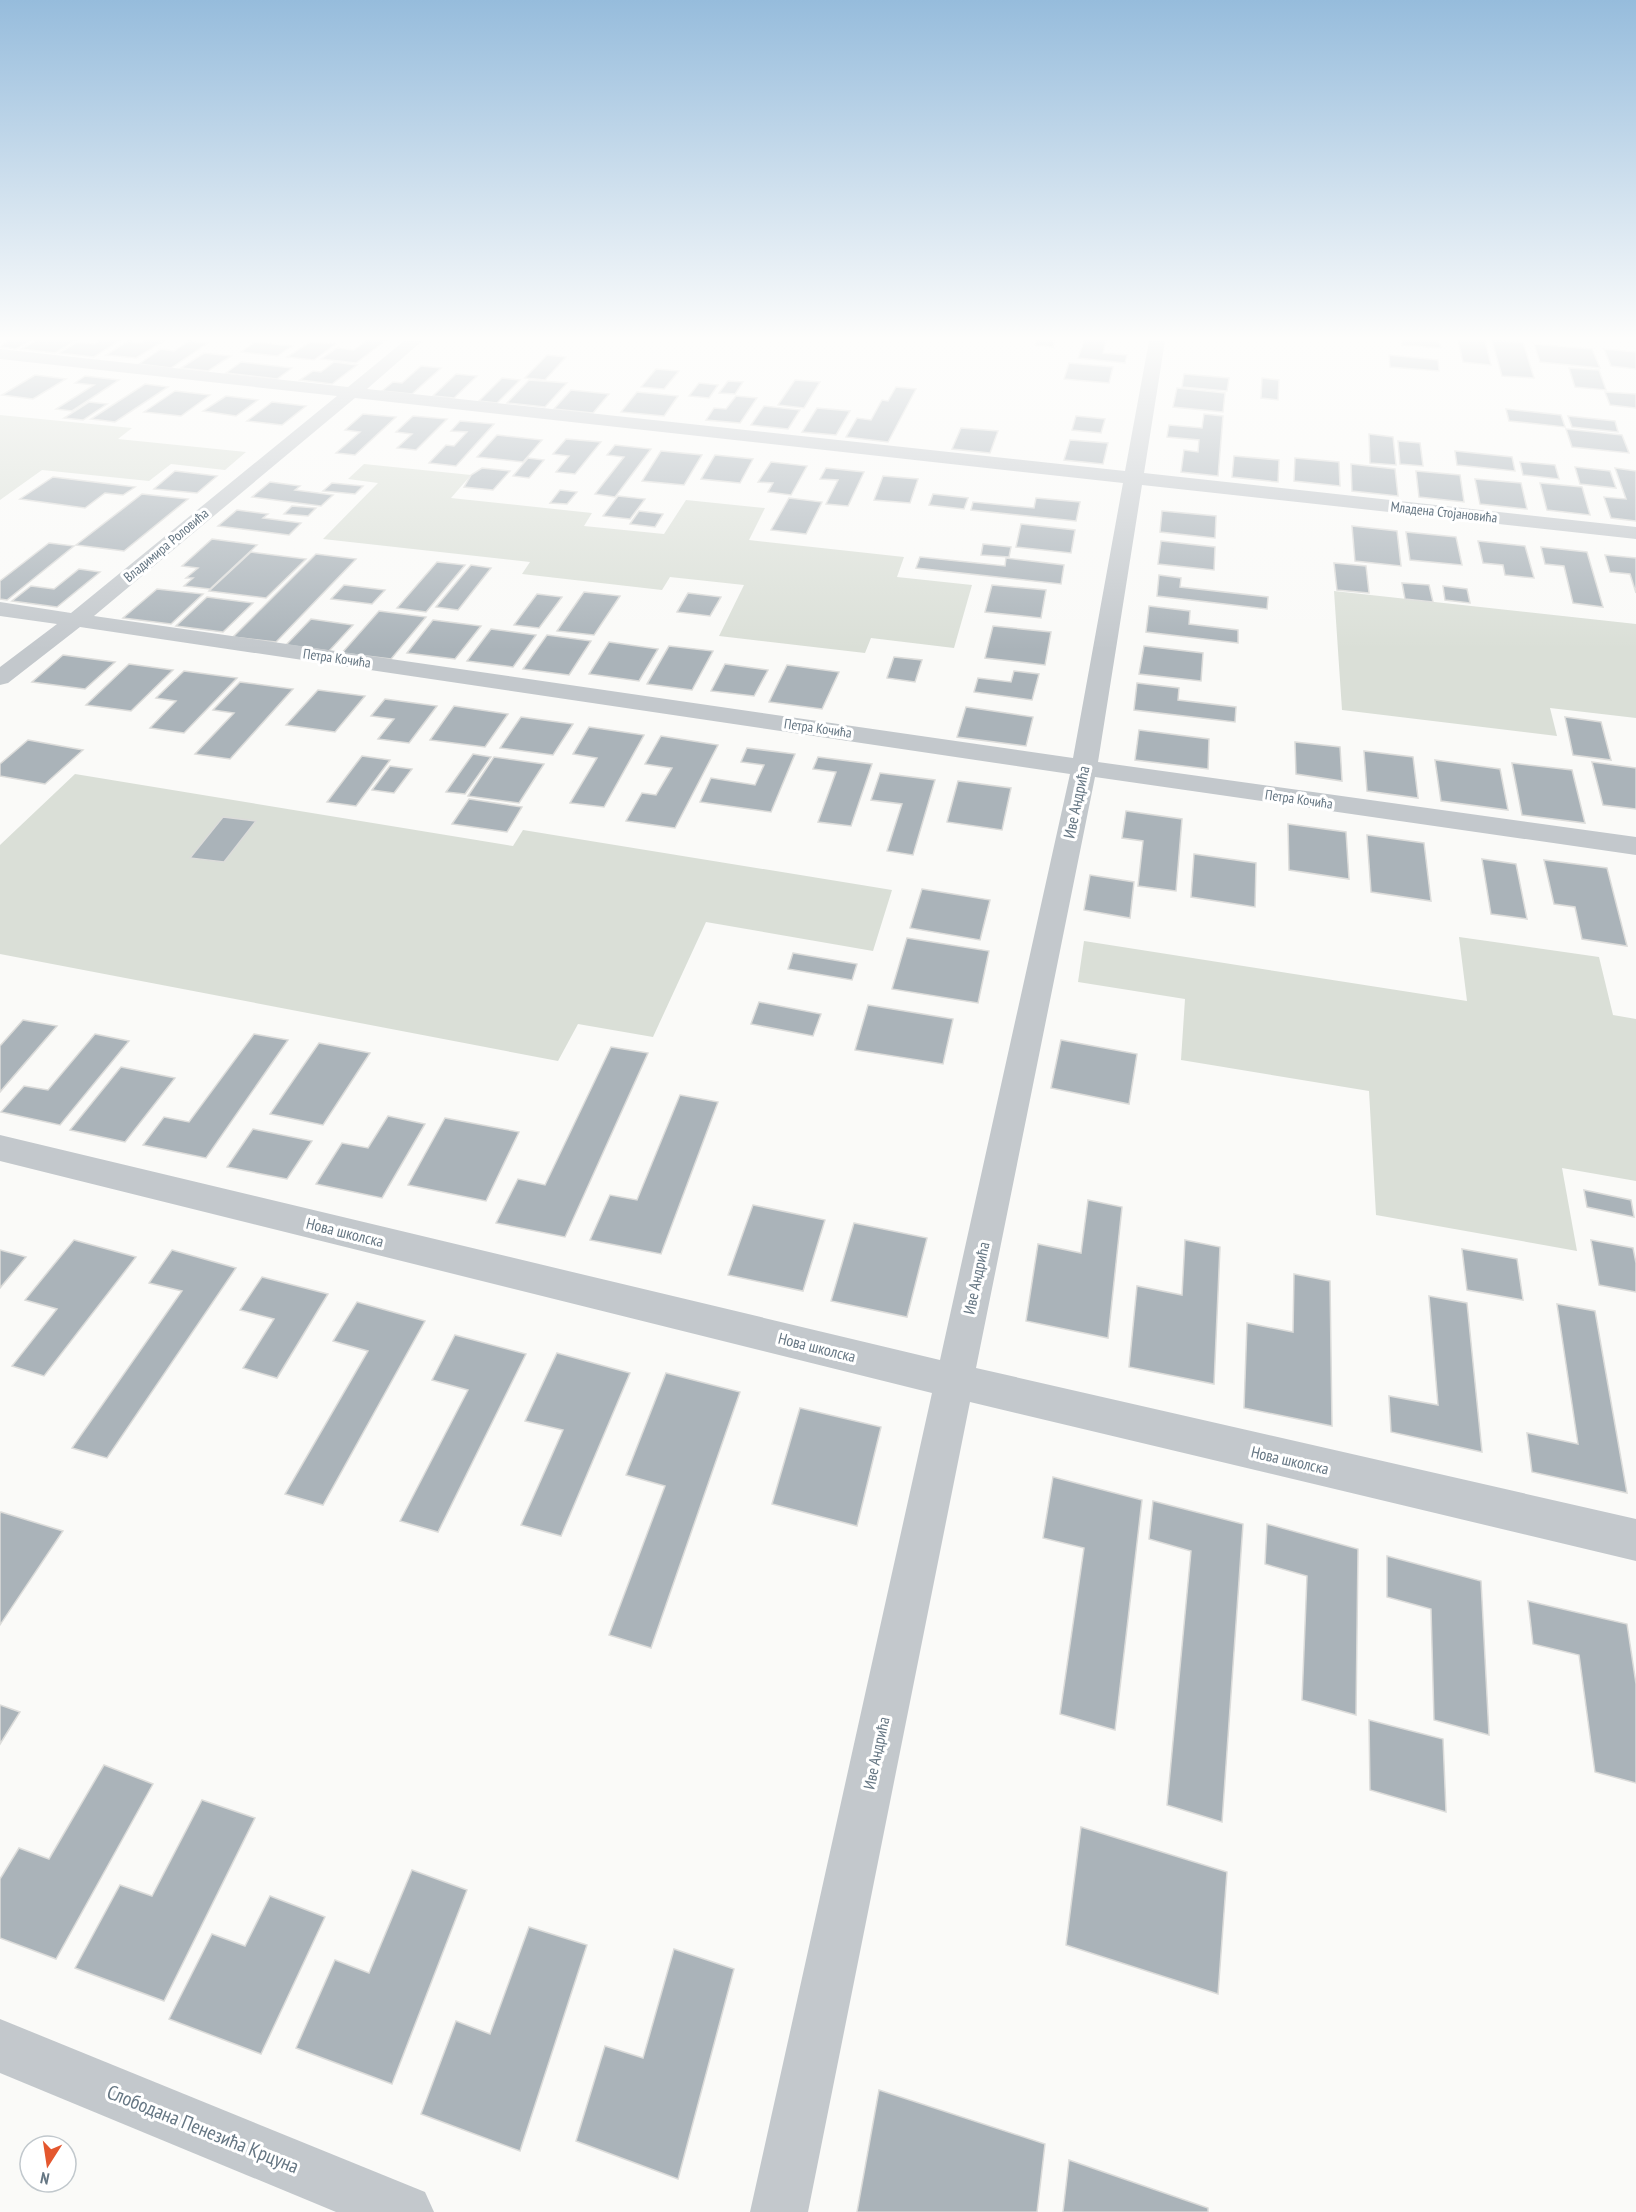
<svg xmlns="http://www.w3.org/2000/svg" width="1636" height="2212" font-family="'PT Sans Narrow',sans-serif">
<rect width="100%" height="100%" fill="#fafaf8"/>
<g fill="#dadfd7">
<path d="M0 415 132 428 118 439 246 452 225 470 171 464 149 481 42 470 0 500Z"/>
<path d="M364 464 471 475 451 498 592 513 584 526 664 534 686 500 765 508 749 540 904 557 897 577 972 585 954 648 871 638 865 653 719 636 744 585 670 577 662 590 522 574 530 562 323 539 378 483 348 479Z"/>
<path d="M1334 591 1636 624V718L1550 708 1557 736 1342 710Z"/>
<path d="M75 774 513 846 523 830 892 890 873 951 706 922 653 1037 578 1024 558 1061 0 954V845Z"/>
<path d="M1459 937 1599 957 1613 1015 1636 1019V1181L1562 1168 1577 1251 1376 1215 1369 1091 1181 1060 1185 999 1078 982 1084 941 1467 1001Z"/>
</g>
<g fill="#aab3b9" stroke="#dcdcda" stroke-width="1.5">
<path d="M7 341H30L16 349 0 347Z"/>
<path d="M35 341H75L55 353 21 349Z"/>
<path d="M99 341H119L94 357 59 353 77 342 94 344Z"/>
<path d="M128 341 140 343 144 341H164L136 358 106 355Z"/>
<path d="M189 341 208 343 171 368 139 364 161 349 174 351Z"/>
<path d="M366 341H385L356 363 321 359 337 348 354 350Z"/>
<path d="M1036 341H1054L1053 347 1035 345Z"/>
<path d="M1084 341H1106L1103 353 1127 355 1125 363 1078 358Z"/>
<path d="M1402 341H1439L1441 348 1402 345Z"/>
<path d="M1458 341H1485L1491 365 1463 362Z"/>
<path d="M1492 341 1523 342 1534 378 1502 376Z"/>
<path d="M255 342 292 346 277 356 241 352Z"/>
<path d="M310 342 336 344 314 360 287 357Z"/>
<path d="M1534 344 1592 349 1600 368 1540 362Z"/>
<path d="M1604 349 1636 352V369L1611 366Z"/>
<path d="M204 353 231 356 208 371 181 368Z"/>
<path d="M547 355 566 357 545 380 525 378Z"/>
<path d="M1389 355 1438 360 1439 371 1390 367Z"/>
<path d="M241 362 292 368 277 379 226 373Z"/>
<path d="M334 362 357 365 332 384 300 380 313 371 321 372Z"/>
<path d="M1069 363 1113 367 1109 383 1064 379Z"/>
<path d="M421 366 441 368 412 394 382 391 393 382 402 383Z"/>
<path d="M1569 368 1599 370 1606 390 1575 387Z"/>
<path d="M656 369 679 371 664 389 641 387Z"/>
<path d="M456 374 477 376 454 398 433 396Z"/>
<path d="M1184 374 1229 378 1227 391 1182 387Z"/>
<path d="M35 375 66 379 33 399 2 395Z"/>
<path d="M85 376 119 380 72 411 56 409 94 385 75 383Z"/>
<path d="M502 378 520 380 497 403 479 401Z"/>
<path d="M1262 378 1279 380 1278 400 1261 398Z"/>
<path d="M529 380 567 383 545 407 507 403Z"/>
<path d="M795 380 820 382 804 408 778 405Z"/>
<path d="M728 381 743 382 735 394 719 393Z"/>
<path d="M699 383 718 385 709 398 689 396Z"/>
<path d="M145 384 168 387 115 422 91 419Z"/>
<path d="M896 387 916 389 888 442 846 437 857 418 871 420 882 400 888 401Z"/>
<path d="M1177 388 1225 393 1223 412 1173 407Z"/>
<path d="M571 390 609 394 593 413 554 409Z"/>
<path d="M175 391 210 395 181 416 144 412Z"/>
<path d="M637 392 678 396 664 416 621 412Z"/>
<path d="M1605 392 1636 394V408L1610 405Z"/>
<path d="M226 396 258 400 236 416 203 411Z"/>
<path d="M736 396 757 398 740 423 706 420 714 408 726 409Z"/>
<path d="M89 402 107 404 83 420 64 418Z"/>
<path d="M272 402 306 406 282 425 247 421Z"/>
<path d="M764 406 800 410 788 429 751 425Z"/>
<path d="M817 408 850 411 836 435 802 432Z"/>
<path d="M1506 409 1561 415 1565 427 1509 421Z"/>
<path d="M363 414 396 417 355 455 336 453 360 432 345 430Z"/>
<path d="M1204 414 1223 416 1218 476 1181 472 1184 450 1198 452 1199 440 1167 437 1169 425 1202 428Z"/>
<path d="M413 416 447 419 416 450 397 448 412 434 396 432Z"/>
<path d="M1076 416 1105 419 1101 433 1072 430Z"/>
<path d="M1568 416 1615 421 1618 432 1572 427Z"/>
<path d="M460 421 494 424 456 466 429 463 446 445 454 446 467 432 451 431Z"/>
<path d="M961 428 998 431 990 453 952 449Z"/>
<path d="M1566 429 1622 435 1629 453 1572 447Z"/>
<path d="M1369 434 1393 437 1396 465 1370 463Z"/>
<path d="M497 435 542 440 523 462 477 457Z"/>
<path d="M566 439 601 442 575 474 556 472 569 456 553 454Z"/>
<path d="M1070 440 1108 443 1103 464 1064 460Z"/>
<path d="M1398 441 1420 443 1423 466 1400 464Z"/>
<path d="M615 445 651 449 615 497 595 494 624 457 607 455Z"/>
<path d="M661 451 702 455 684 485 642 481Z"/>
<path d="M1455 451 1512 457 1515 471 1457 465Z"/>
<path d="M715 455 753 459 740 483 701 479Z"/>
<path d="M1234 456 1279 460 1278 482 1232 477Z"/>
<path d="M528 458 544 460 529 478 513 476Z"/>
<path d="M1295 458 1339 462 1340 486 1294 481Z"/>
<path d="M771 462 807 466 791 495 768 492 773 483 758 482Z"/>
<path d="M1520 462 1555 465 1559 479 1523 475Z"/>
<path d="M1351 464 1395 469 1398 496 1352 491Z"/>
<path d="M1575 467 1610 471 1616 488 1580 484Z"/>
<path d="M482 468 510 471 493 490 464 487 471 475Z"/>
<path d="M826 468 864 472 848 506 826 504 838 480 820 479Z"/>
<path d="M1615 468 1636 471V521L1611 518 1604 497 1626 499Z"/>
<path d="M175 471 217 476 197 493 154 489Z"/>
<path d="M1416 471 1460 475 1464 502 1419 497Z"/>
<path d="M883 476 918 479 910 503 874 500Z"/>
<path d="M53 477 135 487 123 495 105 493 85 508 20 499Z"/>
<path d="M1475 479 1521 483 1527 509 1480 504Z"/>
<path d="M270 482 300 486 295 490 333 495 321 506 252 497Z"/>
<path d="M332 483 363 486 355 494 323 491Z"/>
<path d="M1540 483 1582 487 1590 515 1547 510Z"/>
<path d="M560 490 577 492 567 504 550 503Z"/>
<path d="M142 494 188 499 124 551 76 545Z"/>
<path d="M933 494 968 498 964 509 929 505Z"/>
<path d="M618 496 645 499 630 519 603 516Z"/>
<path d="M789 498 822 502 806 534 771 530Z"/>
<path d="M1036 498 1080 502 1076 521 971 510 973 502 1034 508Z"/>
<path d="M292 506 316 508 308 516 284 514Z"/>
<path d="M237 510 268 514 263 518 301 523 289 535 218 526Z"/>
<path d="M639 511 663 514 655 527 630 524Z"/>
<path d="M1162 511 1216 516 1215 538 1160 532Z"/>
<path d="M1021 524 1075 530 1071 553 1016 547Z"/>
<path d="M1352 526 1397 531 1401 566 1355 561Z"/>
<path d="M1406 532 1456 537 1462 565 1410 560Z"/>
<path d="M212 539 257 545 210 589 184 586 193 578H186L198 568 182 566Z"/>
<path d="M1161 541 1215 547 1214 570 1158 564Z"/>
<path d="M1478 541 1525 546 1534 578 1505 575 1503 565 1483 563Z"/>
<path d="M49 543 74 546 7 600 0 599V581Z"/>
<path d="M983 544 1011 547 1009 557 981 555Z"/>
<path d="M1541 547 1587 552 1603 607 1573 603 1564 566 1545 564Z"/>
<path d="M251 552 306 559 266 598 209 591Z"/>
<path d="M316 554 356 559 276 642 233 637Z"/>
<path d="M1605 555 1636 558V593L1630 574 1610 572Z"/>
<path d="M920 557 1005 566 1006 558 1064 565 1061 584 916 568Z"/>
<path d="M437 562 465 565 426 612 397 608Z"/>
<path d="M1334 563 1366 566 1369 593 1337 590Z"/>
<path d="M471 565 491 568 458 610 436 607Z"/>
<path d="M79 569 100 572 57 607 12 601 31 586 54 589Z"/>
<path d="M1159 575 1181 578 1180 587 1268 597 1267 609 1157 596Z"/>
<path d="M1402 583 1429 585 1433 602 1405 599Z"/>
<path d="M344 585 385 590 372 604 331 599Z"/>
<path d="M992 585 1046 590 1041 618 985 612Z"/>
<path d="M1443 586 1467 589 1470 603 1445 600Z"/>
<path d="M157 589 203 594 171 624 123 618Z"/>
<path d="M584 592 620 596 594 635 557 631Z"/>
<path d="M688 593 721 597 710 616 677 612Z"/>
<path d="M537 594 562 597 539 628 514 625Z"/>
<path d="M207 597 253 603 223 632 176 626Z"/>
<path d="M1149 606 1190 611 1189 624 1238 630V643L1146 632Z"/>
<path d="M379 611 426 617 391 659 342 653Z"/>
<path d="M311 619 353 625 329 651 286 645Z"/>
<path d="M433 620 481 626 455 659 407 653Z"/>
<path d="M993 626 1051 632 1045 665 985 658Z"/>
<path d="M491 629 536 635 513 667 467 661Z"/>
<path d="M547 635 591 641 569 675 523 669Z"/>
<path d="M609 642 658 649 639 681 589 674Z"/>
<path d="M669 646 713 651 692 690 647 684Z"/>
<path d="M1144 646 1203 653 1201 681 1139 674Z"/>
<path d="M63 655 115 662 85 689 32 682Z"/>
<path d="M894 657 922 660 915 682 887 678Z"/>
<path d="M129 664 173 670 131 711 86 705Z"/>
<path d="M725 664 768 670 754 696 711 691Z"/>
<path d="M787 665 839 672 822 709 769 702Z"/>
<path d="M184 671 237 678 184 733 150 728 176 701 156 698Z"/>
<path d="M1014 671 1039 674 1032 700 974 692 978 678 1011 682Z"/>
<path d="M240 682 293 689 230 759 195 754 234 713 213 710Z"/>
<path d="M1137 683 1179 688 1178 700 1236 707 1235 722 1134 710Z"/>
<path d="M318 690 365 696 335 732 286 725Z"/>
<path d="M385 699 437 706 409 743 378 739 394 719 371 716Z"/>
<path d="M454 706 508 714 485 747 430 740Z"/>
<path d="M966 707 1033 717 1026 746 957 737Z"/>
<path d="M521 717 573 724 553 755 500 748Z"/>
<path d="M1565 717 1601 722 1611 760 1573 755Z"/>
<path d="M589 727 644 735 604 807 570 803 597 758 573 754Z"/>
<path d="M1139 730 1209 739 1208 769 1135 760Z"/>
<path d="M661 736 718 745 675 828 626 821 642 793 656 795 672 768 645 764Z"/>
<path d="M28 740 83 750 45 784 0 776V764Z"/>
<path d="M1295 742 1340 747 1342 781 1296 774Z"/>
<path d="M747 748 795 754 771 812 700 802 711 778 755 785 764 765 741 762Z"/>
<path d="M1364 751 1413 757 1418 798 1367 791Z"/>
<path d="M473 754 491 757 465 794 446 792Z"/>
<path d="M362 756 390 760 356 806 327 802Z"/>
<path d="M494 757 544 764 519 803 468 796Z"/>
<path d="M818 757 872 764 851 826 818 822 836 772 813 769Z"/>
<path d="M1435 760 1500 769 1508 810 1441 801Z"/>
<path d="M1592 762 1636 768V809L1603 805Z"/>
<path d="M1512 763 1572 770 1585 823 1522 815Z"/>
<path d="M390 766 412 769 394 793 372 790Z"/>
<path d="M880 773 935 780 913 855 887 851 902 804 871 800Z"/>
<path d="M958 781 1011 788 1002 830 947 822Z"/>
<path d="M469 799 522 807 507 832 452 824Z"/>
<path d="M1126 811 1182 819 1176 891 1138 886 1143 841 1122 838Z"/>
<path d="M223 817 256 821 224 862 190 858Z"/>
<path d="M1288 824 1346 832 1349 879 1289 870Z"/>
<path d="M1367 835 1424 843 1431 901 1371 892Z"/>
<path d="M1194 854 1256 863 1255 907 1191 897Z"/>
<path d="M1482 859 1516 864 1527 919 1491 914Z"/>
<path d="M1544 860 1607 868 1627 946 1582 939 1575 907 1554 904Z"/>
<path d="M1090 875 1134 882 1130 918 1084 910Z"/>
<path d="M922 889 990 900 980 940 910 928Z"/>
<path d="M907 938 989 951 978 1003 892 989Z"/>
<path d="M793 953 857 964 852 980 788 969Z"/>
<path d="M759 1002 821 1014 813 1036 751 1024Z"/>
<path d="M868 1005 953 1019 943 1064 855 1050Z"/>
<path d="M23 1020 57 1026 0 1092V1046Z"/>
<path d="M95 1034 129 1041 60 1125 1 1112 24 1086 48 1090Z"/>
<path d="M254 1034 288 1040 206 1158 143 1145 164 1117 189 1122Z"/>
<path d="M1061 1040 1137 1054 1129 1104 1051 1088Z"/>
<path d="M319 1043 370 1053 323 1125 270 1114Z"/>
<path d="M611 1047 648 1053 565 1237 496 1223 518 1179 545 1185Z"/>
<path d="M121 1067 175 1078 125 1142 70 1130Z"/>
<path d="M680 1095 718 1102 661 1254 590 1240 610 1195 637 1200Z"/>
<path d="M388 1116 425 1124 382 1198 316 1184 342 1143 368 1148Z"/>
<path d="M445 1118 519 1132 486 1201 408 1185Z"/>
<path d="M253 1129 312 1141 287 1179 227 1167Z"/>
<path d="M1584 1190 1631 1200 1634 1217 1587 1207Z"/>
<path d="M1088 1200 1122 1207 1108 1338 1026 1321 1038 1244 1081 1253Z"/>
<path d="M753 1205 825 1220 803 1291 728 1275Z"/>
<path d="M854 1223 927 1238 907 1317 831 1301Z"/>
<path d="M74 1240 136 1257 44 1376 12 1366 57 1309 25 1300Z"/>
<path d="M1185 1240 1220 1247 1214 1384 1129 1367 1137 1286 1182 1295Z"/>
<path d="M1591 1240 1633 1248 1636 1263V1292L1599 1285Z"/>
<path d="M1462 1249 1517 1259 1523 1300 1467 1290Z"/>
<path d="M0 1250 26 1257 0 1288Z"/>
<path d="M172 1250 236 1268 107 1458 72 1448 182 1291 149 1283Z"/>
<path d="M1294 1274 1330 1281 1332 1426 1244 1408 1247 1323 1293 1332Z"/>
<path d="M262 1277 328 1294 277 1378 243 1368 274 1319 240 1310Z"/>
<path d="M1429 1296 1467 1303 1482 1452 1391 1432 1389 1396 1438 1405Z"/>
<path d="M357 1302 425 1321 323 1505 285 1494 368 1351 333 1341Z"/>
<path d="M1557 1304 1595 1311 1627 1493 1532 1472 1527 1433 1578 1444Z"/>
<path d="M455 1335 526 1354 438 1532 400 1521 468 1390 432 1380Z"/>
<path d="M557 1353 630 1373 561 1536 521 1525 563 1430 525 1421Z"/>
<path d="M666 1373 740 1392 651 1648 609 1635 665 1486 626 1475Z"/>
<path d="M800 1408 881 1427 857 1526 772 1504Z"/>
<path d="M1053 1477 1142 1500 1115 1730 1060 1714 1084 1548 1043 1538Z"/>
<path d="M1153 1501 1243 1524 1222 1822 1167 1805 1191 1551 1149 1539Z"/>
<path d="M1 1512 63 1531 0 1625V1514Z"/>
<path d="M1267 1524 1358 1549 1356 1715 1302 1700 1307 1576 1265 1564Z"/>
<path d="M1387 1556 1481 1581 1489 1735 1434 1720 1431 1609 1387 1597Z"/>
<path d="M1528 1601 1627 1624 1636 1684V1783L1595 1772 1579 1655 1533 1644Z"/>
<path d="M0 1705 20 1712 0 1744Z"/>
<path d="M1369 1720 1443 1739 1446 1812 1370 1790Z"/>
<path d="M104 1765 153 1784 56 1959 0 1938V1879L19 1848 49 1859Z"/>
<path d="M202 1800 255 1818 164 2001 75 1968 120 1885 152 1896Z"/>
<path d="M1081 1827 1227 1872 1218 1994 1066 1945Z"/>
<path d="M412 1870 467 1890 392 2084 296 2048 335 1960 369 1973Z"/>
<path d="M270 1896 325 1917 261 2054 169 2019 212 1934 245 1946Z"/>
<path d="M529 1927 587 1945 520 2151 421 2114 456 2021 490 2034Z"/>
<path d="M674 1949 734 1969 678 2179 576 2141 605 2046 643 2058Z"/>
<path d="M879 2090 1045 2144 1037 2212H857Z"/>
<path d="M1069 2160 1208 2208V2212H1063Z"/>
</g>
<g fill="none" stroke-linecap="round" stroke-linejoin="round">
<g fill="#c3c8cc" fill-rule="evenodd">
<path d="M404 341H422L367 389 1125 471 1149 341H1165L1144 473 1636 527V539L1142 485 1098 762 1636 837V855L1095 777 976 1368 1636 1519V1561L970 1402 808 2212H750L932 1393 0 1161V1135L940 1360 1070 774 80 627 8 683 0 685V667L57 624 0 616V602L71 613 337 396 0 359V349L348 387ZM355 398 1123 483 1073 758 94 616Z"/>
<path d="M0 2019 425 2192 434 2212H336L0 2073Z"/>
</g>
</g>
<linearGradient id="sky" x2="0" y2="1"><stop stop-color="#96bcdc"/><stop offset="0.52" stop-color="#fdfdfc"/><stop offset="1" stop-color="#fdfdfc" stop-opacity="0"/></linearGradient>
<rect width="1636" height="650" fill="url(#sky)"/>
<g text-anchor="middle" stroke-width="6" stroke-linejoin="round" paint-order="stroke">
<g font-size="14" fill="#657683" stroke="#fff">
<text transform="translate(1444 512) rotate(6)" y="5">Младена Стојановића</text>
<text transform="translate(166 545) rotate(-40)" y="5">Владимира Роловића</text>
<text transform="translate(337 658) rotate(8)" y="5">Петра Кочића</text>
<text transform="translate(818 728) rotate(8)" y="5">Петра Кочића</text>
<text transform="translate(1299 799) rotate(8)" y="5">Петра Кочића</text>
</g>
<g font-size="16" fill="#657683" stroke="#fff">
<text transform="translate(1076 802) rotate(-78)" y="6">Иве Андрића</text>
<text transform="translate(345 1232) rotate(14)" y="6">Нова школска</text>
<text transform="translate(976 1278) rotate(-78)" y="6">Иве Андрића</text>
<text transform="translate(817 1347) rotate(14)" y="6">Нова школска</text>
<text transform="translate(1290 1460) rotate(13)" y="6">Нова школска</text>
<text transform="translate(876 1753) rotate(-78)" y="6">Иве Андрића</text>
</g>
<g font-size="20" fill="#657683" stroke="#fff">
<text transform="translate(203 2129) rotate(22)" y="7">Слободана Пенезића Крцуна</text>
</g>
</g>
<g transform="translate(48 2164) rotate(192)"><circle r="28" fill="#ffffff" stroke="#c1c8cd" stroke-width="1.5"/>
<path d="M0-4.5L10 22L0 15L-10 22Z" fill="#e4572e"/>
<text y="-9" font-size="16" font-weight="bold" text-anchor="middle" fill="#657683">N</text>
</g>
</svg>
